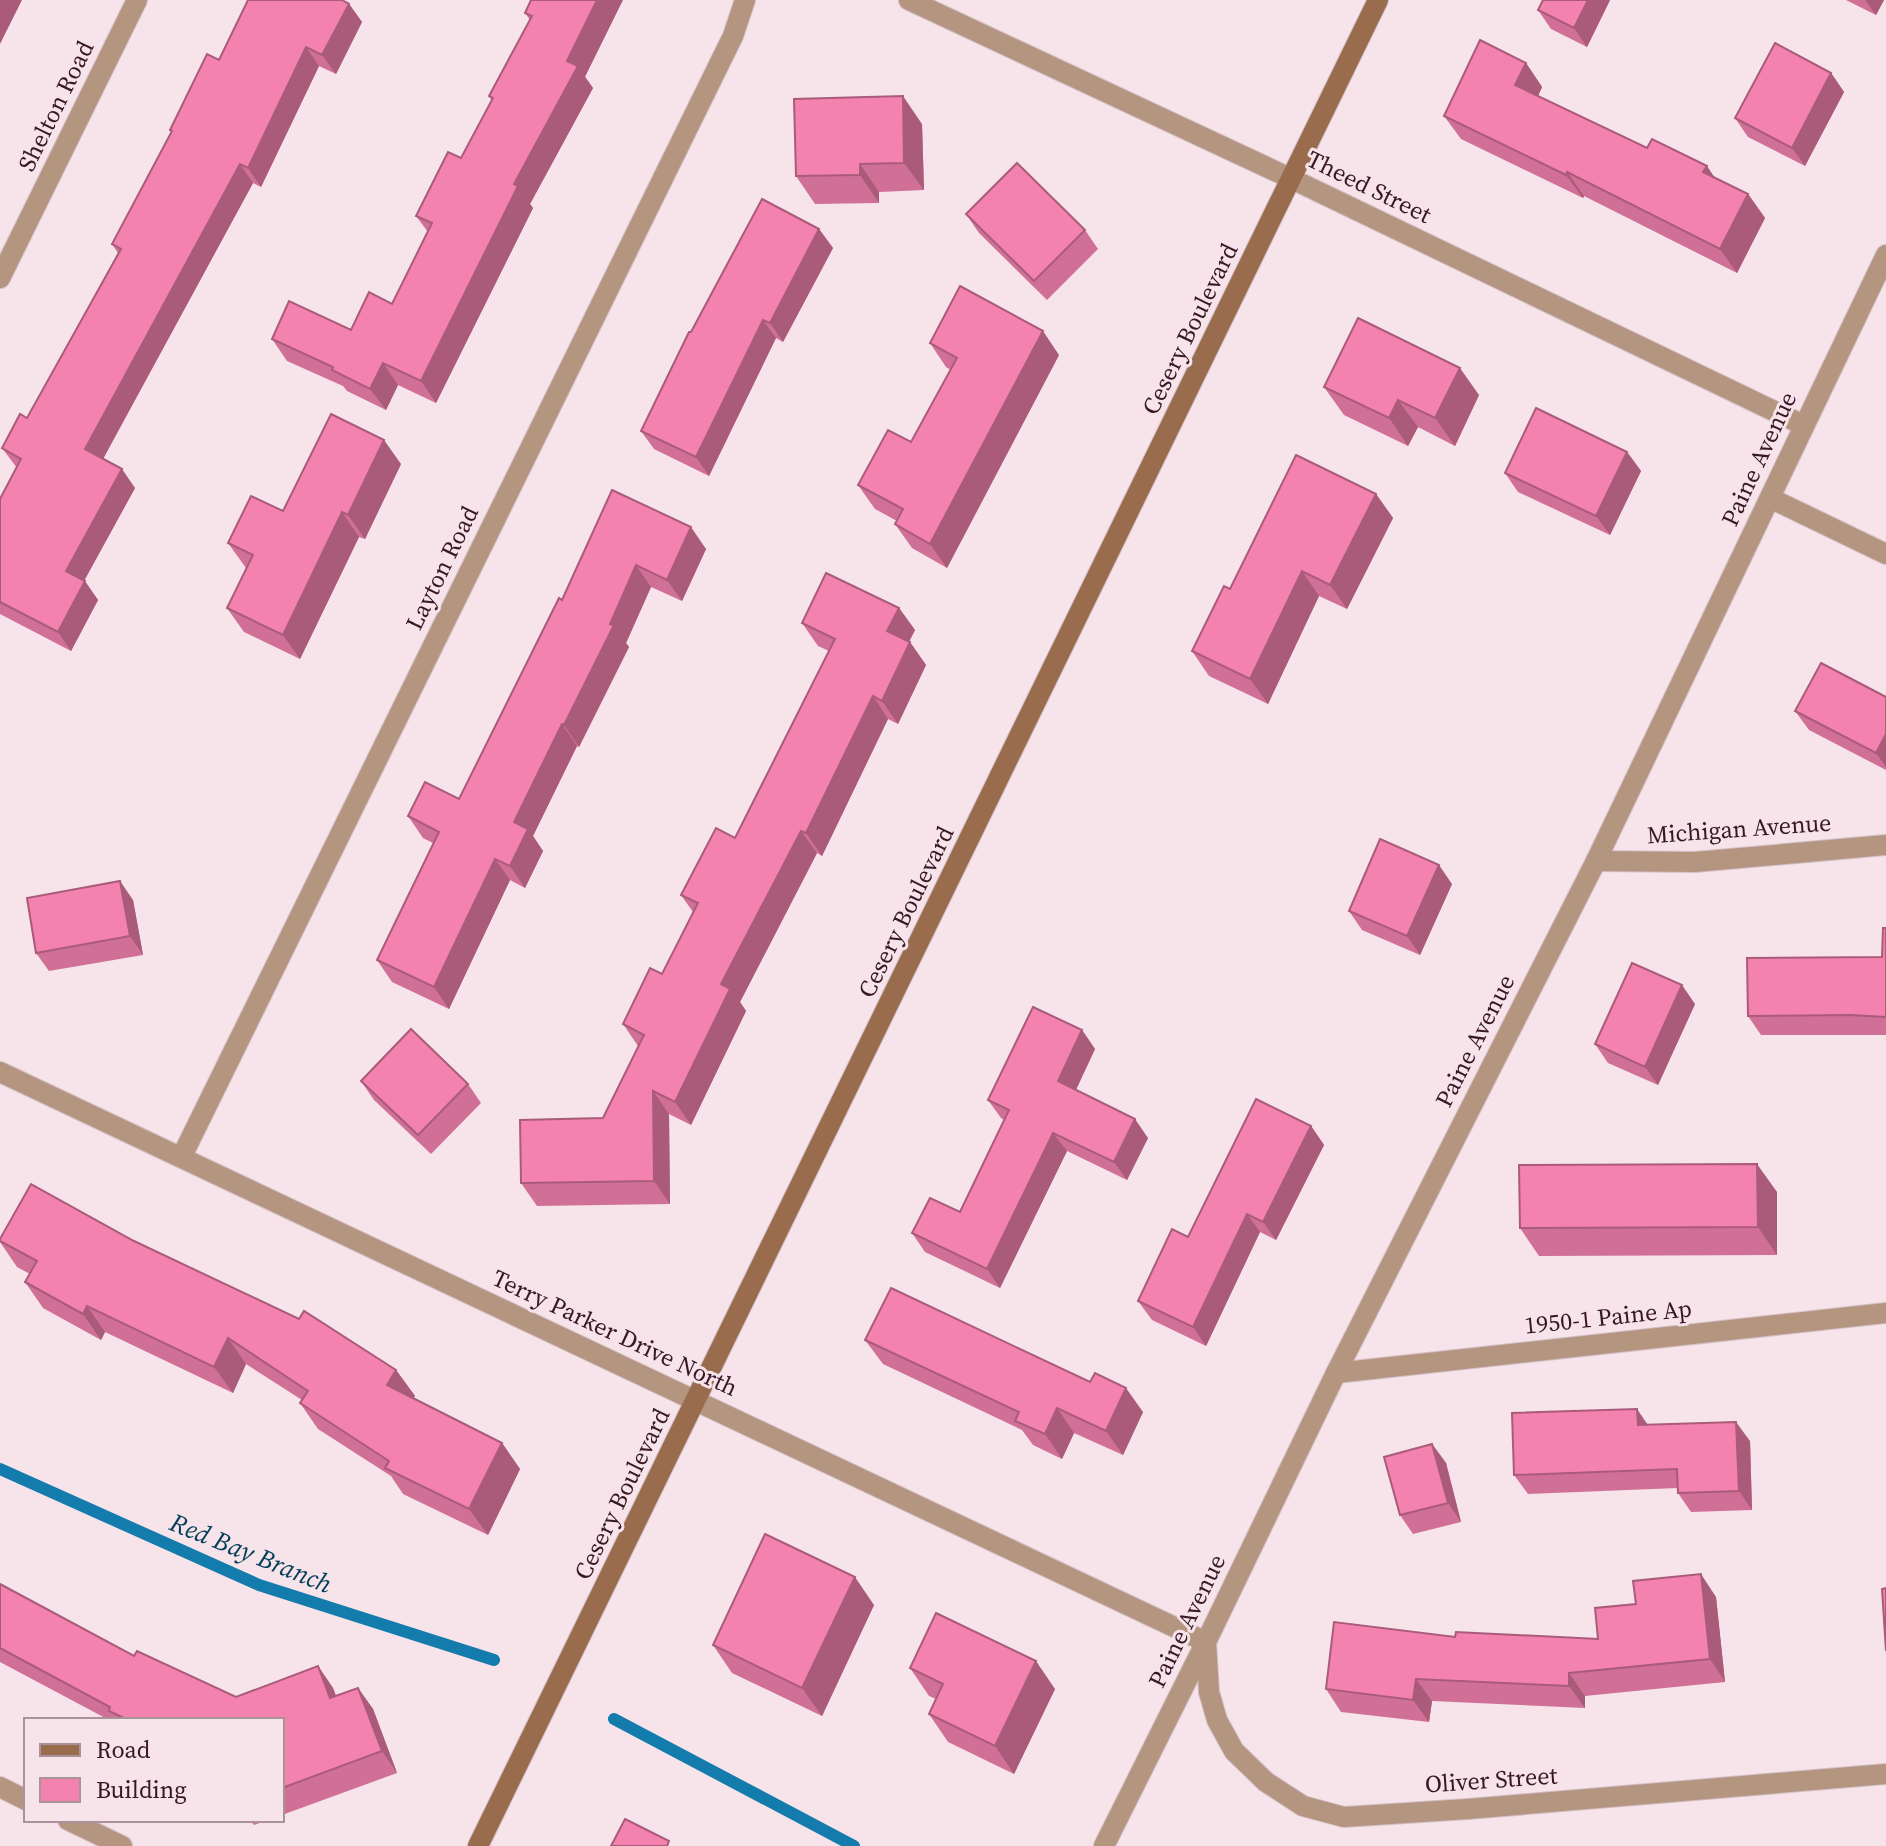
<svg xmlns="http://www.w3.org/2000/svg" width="1886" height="1846" font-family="'Source Serif 4',serif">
<rect width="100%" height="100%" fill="#f6e4ea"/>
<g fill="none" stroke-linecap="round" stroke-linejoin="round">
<g stroke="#147bad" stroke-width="12">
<path d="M0 1469 259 1585 494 1660"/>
<path d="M614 1719 854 1846"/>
</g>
<defs>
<g id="minor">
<path d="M909 0 1292 179 1803 425"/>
<path d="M0 278 137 0"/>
<path d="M1770 498 1886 554"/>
<path d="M1596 861 1695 862 1886 845"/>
<path d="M0 1072 1206 1642 1209 1692 1217 1720 1234 1751 1266 1782 1303 1806 1344 1817 1468 1809 1886 1774"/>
<path d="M182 1156 733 36 745 0"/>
<path d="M1336 1373 1886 1313"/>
<path d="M0 1787 26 1800"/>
<path d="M68 1820 122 1846"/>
<path d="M1104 1846 1206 1642 1336 1373 1596 861 1886 255"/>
</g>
<path id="secondary" d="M478 1846 1378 0"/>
</defs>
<use href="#minor" stroke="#d4bfc7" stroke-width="22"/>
<use href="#secondary" stroke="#d4bfc7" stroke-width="22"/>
<use href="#minor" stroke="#b49580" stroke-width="20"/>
<use href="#secondary" stroke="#986c4d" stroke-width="20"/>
</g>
<g fill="#d17096">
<path d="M531 0 593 88 530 204 533 208 436 403 398 385 386 410 347 391 343 386 287 361 272 339 351 330 392 304 428 232 416 216 461 158 492 101 489 96 530 20 525 13Z"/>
<path d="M1610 0 1587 47 1551 29 1538 10Z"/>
<path d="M1846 0H1884L1876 15Z"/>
<path d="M349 4 362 22 336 74 319 66 261 187 253 183 103 459 135 488 84 581 98 600 71 651 0 614V499L17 468 2 448 27 418 118 253 112 244 172 132 170 130 219 60Z"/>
<path d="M1526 63 1542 87 1538 96 1647 148 1715 178 1748 194 1765 218 1737 273 1584 196 1583 198 1461 139 1444 116Z"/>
<path d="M1831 73 1844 92 1805 166 1748 137 1735 118Z"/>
<path d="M922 124 924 190 879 192V203L815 204 796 176Z"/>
<path d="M966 214 1085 230 1098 249 1047 300 979 233Z"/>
<path d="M819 229 833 248 783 342 776 338 709 476 654 449 641 431 691 332Z"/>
<path d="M930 343 1059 355 947 568 912 548 895 524 897 521 875 509 858 485 911 442 951 370 946 367Z"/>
<path d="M1324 387 1479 395 1455 446 1418 427 1408 446 1344 415Z"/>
<path d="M1627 452 1641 471 1610 535 1518 492 1505 473Z"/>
<path d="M401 464 365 539 359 537 300 659 244 632 227 608 246 568 228 543 283 511Z"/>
<path d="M612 490 706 549 682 601 651 587 626 643 629 647 579 747 577 746 533 836 543 851 525 888 510 880 449 1009 392 982 377 960 433 843 423 838 408 816 459 799 562 600Z"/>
<path d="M1376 494 1393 518 1347 609 1319 596 1268 704 1209 676 1192 651 1230 589Z"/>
<path d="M899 608 915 630 909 641 926 665 898 724 888 719 822 856 817 853 740 1002 746 1011 691 1125 669 1114 670 1204 537 1206 521 1183 603 1118 638 1046 623 1024 662 974 693 912 681 895 735 838 829 651 818 646 802 623Z"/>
<path d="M1886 697V770L1809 730 1795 711Z"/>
<path d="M1452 884 1420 955 1362 930 1349 911Z"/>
<path d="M133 900 143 955 49 971 36 953Z"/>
<path d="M1886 928V1035H1761L1748 1016 1882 957Z"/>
<path d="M1695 1004 1658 1085 1608 1063 1595 1044Z"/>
<path d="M1082 1030 1095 1049 1076 1090 1148 1138 1127 1180 1067 1151 1000 1288 925 1252 912 1233 960 1212 1004 1120 1001 1118 988 1100Z"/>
<path d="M361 1081 468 1084 481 1103 431 1154 374 1100Z"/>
<path d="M1311 1126 1324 1145 1276 1240 1260 1232 1206 1346 1152 1320 1138 1301 1188 1237Z"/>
<path d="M1777 1192V1255L1539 1256 1520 1228Z"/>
<path d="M134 1241 396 1370 415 1396 413 1399 502 1443 520 1469 488 1535 403 1494 391 1476 318 1429 300 1403 302 1400 246 1364 233 1393 105 1332 101 1340 43 1308 25 1282 30 1274 17 1267 0 1242Z"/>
<path d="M865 1340 1143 1412 1123 1455 1074 1433 1062 1459 1033 1445 1022 1430 883 1364Z"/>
<path d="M1648 1425 1750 1441 1752 1510 1691 1512 1678 1493V1488L1528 1494 1514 1475Z"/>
<path d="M1432 1444 1446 1463 1461 1522 1413 1534 1400 1515Z"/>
<path d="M0 1584 134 1656 236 1697 318 1666 333 1688 336 1696 358 1688 373 1709 397 1773 282 1815V1720H109L0 1662Z"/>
<path d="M1716 1597 1725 1682 1585 1696V1708L1432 1701 1429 1722 1341 1712 1326 1689 1455 1637 1598 1639Z"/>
<path d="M874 1605 822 1716 732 1673 713 1645Z"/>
<path d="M910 1668 1055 1689 1014 1774 948 1742 929 1714 936 1699 929 1696Z"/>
<path d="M250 1820H268L254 1825Z"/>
</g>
<g fill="#aa5b7a">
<path d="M0 0H22L0 44Z"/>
<path d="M597 0H623L585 77 593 88 530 204 533 208 436 403 421 381 514 184 567 61Z"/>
<path d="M1588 0H1610L1587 47 1574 28Z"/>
<path d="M1865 0H1884L1876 15Z"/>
<path d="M349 4 362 22 336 74 322 55Z"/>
<path d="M306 47 319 66 261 187 248 168Z"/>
<path d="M1526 63 1542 87 1532 109 1515 85Z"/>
<path d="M1831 73 1844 92 1805 166 1792 148Z"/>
<path d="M903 96 922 124 924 190 904 163Z"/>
<path d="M240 164 253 183 98 468 85 449Z"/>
<path d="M860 164 879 192V203L860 175Z"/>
<path d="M1707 166 1723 190 1703 172Z"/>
<path d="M1567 172 1584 196 1583 198 1566 175Z"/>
<path d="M1748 194 1765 218 1737 273 1720 249Z"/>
<path d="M819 229 833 248 783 342 770 323Z"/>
<path d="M763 320 776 338 709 476 696 457Z"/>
<path d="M1043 331 1059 355 947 568 930 544Z"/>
<path d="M383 363 398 385 386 410 370 389Z"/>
<path d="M1460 368 1479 395 1455 446 1435 418Z"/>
<path d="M1398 400 1418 427 1408 446 1389 418Z"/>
<path d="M384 440 401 464 365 539 348 515Z"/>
<path d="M1627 452 1641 471 1610 535 1596 516Z"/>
<path d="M122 469 135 488 79 590 66 571Z"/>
<path d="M1376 494 1393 518 1347 609 1330 585Z"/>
<path d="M342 512 359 537 300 659 283 635Z"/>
<path d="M691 527 706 549 682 601 667 580Z"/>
<path d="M636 565 651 587 626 643 629 647 579 747 564 725Z"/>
<path d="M1302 571 1319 596 1268 704 1250 679Z"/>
<path d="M85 581 98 600 71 651 58 632Z"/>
<path d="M899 608 915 630 903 654 887 631Z"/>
<path d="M910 642 926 665 898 724 882 701Z"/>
<path d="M873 696 888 719 822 856 806 833Z"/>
<path d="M562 724 577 746 533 836 543 851 525 888 510 866 514 822Z"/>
<path d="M1886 734V767L1876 753Z"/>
<path d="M801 831 817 853 740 1002 746 1011 691 1125 675 1102 721 984Z"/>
<path d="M495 859 510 880 449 1009 434 987Z"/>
<path d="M1439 865 1452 884 1420 955 1407 936Z"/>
<path d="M120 881 133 900 143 955 130 936Z"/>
<path d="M1682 985 1695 1004 1658 1085 1645 1067Z"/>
<path d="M1082 1030 1095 1049 1071 1100 1058 1081Z"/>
<path d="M653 1091 669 1114 670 1204 654 1181Z"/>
<path d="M1135 1119 1148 1138 1127 1180 1114 1162Z"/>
<path d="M1311 1126 1324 1145 1276 1240 1263 1222Z"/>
<path d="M1053 1133 1067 1151 1000 1288 987 1269Z"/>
<path d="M1757 1164 1777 1192V1255L1758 1227Z"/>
<path d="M1247 1214 1260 1232 1206 1346 1193 1327Z"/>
<path d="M87 1306 105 1332 101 1340 83 1314Z"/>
<path d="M228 1338 246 1364 233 1393 214 1367Z"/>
<path d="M396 1370 415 1396 405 1411 387 1385Z"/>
<path d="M1126 1388 1143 1412 1123 1455 1106 1431Z"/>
<path d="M1057 1408 1074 1433 1062 1459 1045 1434Z"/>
<path d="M1637 1409 1650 1428 1638 1425Z"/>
<path d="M1736 1422 1750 1441 1752 1510 1739 1491Z"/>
<path d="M502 1443 520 1469 488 1535 469 1509Z"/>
<path d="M1432 1444 1446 1463 1461 1522 1448 1503Z"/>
<path d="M1701 1574 1716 1597 1725 1682 1710 1659Z"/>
<path d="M855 1577 874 1605 822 1716 802 1688Z"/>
<path d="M1036 1661 1055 1689 1014 1774 995 1746Z"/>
<path d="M318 1666 333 1688 345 1720 330 1698Z"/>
<path d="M1569 1673 1585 1696V1708L1569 1686Z"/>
<path d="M1416 1679 1432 1701 1429 1722 1413 1700Z"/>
<path d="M358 1688 373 1709 397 1773 382 1751Z"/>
</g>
<g fill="#f382af" stroke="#aa5b7a" stroke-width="2">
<path d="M248 0H342L349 4 322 55 306 47 248 168 240 164 85 449 122 469 66 571 85 581 58 632 0 602V499L21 459 2 448 20 414 27 418 121 249 112 244 172 131 170 130 207 54 219 60Z"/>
<path d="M531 0H597L567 61 578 66 514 184 518 186 421 381 383 363 370 389 332 370 333 367 272 339 289 301 351 330 369 292 392 304 432 223 416 216 448 152 461 158 493 98 489 96 532 16 525 13Z"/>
<path d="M1543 0H1588L1574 28 1538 10Z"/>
<path d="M1480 40 1526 63 1515 85 1647 148 1652 139 1707 166 1703 172 1748 194 1720 249 1567 172 1566 175 1444 116Z"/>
<path d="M1775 43 1831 73 1792 148 1735 118Z"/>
<path d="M903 96 904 163 860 164V175L796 176 794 99Z"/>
<path d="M1017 163 1085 230 1034 281 966 214Z"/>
<path d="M762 199 819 229 770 323 763 320 696 457 641 431 689 332H691Z"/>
<path d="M960 286 1043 331 930 544 895 524 903 509 858 485 888 430 911 442 957 358 930 343Z"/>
<path d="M1358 318 1460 368 1435 418 1398 400 1389 418 1324 387Z"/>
<path d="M1536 408 1627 452 1596 516 1505 473Z"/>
<path d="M331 414 384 440 348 515 342 512 283 635 227 608 253 555 228 543 251 496 283 511Z"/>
<path d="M1296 455 1376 494 1330 585 1302 571 1250 679 1192 651 1224 586 1230 589Z"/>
<path d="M612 490 691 527 667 580 636 565 610 624 614 625 564 725 562 724 514 822 528 829 510 866 495 859 434 987 377 960 439 832 408 816 425 782 459 799 559 598 562 600Z"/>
<path d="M826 573 899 608 887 631 910 642 882 701 873 696 806 833 801 831 721 984 730 989 675 1102 653 1091 654 1181 521 1183 520 1120 603 1118 644 1035 623 1024 650 968 662 974 698 903 681 895 716 828 735 838 835 639 802 623Z"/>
<path d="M1821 663 1886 697V734L1876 753 1795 711Z"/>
<path d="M1380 839 1439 865 1407 936 1349 911Z"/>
<path d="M120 881 130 936 36 953 27 898Z"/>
<path d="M1883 928H1886V1017L1851 1015 1748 1016 1747 958 1882 957Z"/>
<path d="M1632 963 1682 985 1645 1067 1595 1044Z"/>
<path d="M1033 1007 1082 1030 1058 1081 1135 1119 1114 1162 1053 1133 987 1269 912 1233 930 1198 960 1212 1009 1110 988 1100Z"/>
<path d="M411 1029 468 1084 418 1135 361 1081Z"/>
<path d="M1256 1099 1311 1126 1263 1222 1247 1214 1193 1327 1138 1301 1172 1229 1188 1237Z"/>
<path d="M1757 1164 1758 1227 1520 1228 1519 1165Z"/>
<path d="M31 1184 134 1241 299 1319 304 1311 396 1370 387 1385 502 1443 469 1509 385 1468 389 1461 300 1403 308 1391 228 1338 214 1367 87 1306 83 1314 25 1282 37 1261 0 1241V1239Z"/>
<path d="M891 1288 1090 1382 1095 1373 1126 1388 1106 1431 1057 1408 1045 1434 1015 1421 1019 1412 865 1340Z"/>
<path d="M1637 1409 1638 1425 1736 1422 1739 1491 1678 1493 1677 1469 1514 1475 1512 1413Z"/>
<path d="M1432 1444 1448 1503 1400 1515 1384 1457Z"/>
<path d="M765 1534 855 1577 802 1688 713 1645Z"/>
<path d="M1701 1574 1710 1659 1569 1673V1686L1416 1679 1413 1700 1326 1689 1334 1622 1455 1637 1456 1632 1598 1639 1595 1608 1636 1604 1633 1581Z"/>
<path d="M0 1584 134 1656 137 1651 236 1697 318 1666 330 1698 358 1688 382 1751 282 1788V1720H128L109 1711 110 1707 0 1648Z"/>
<path d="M1886 1588V1651L1882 1589Z"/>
<path d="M936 1613 1036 1661 995 1746 929 1714 943 1684 910 1668Z"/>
<path d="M625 1819 669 1841 667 1846H611Z"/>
</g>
<g text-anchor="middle" stroke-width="6" stroke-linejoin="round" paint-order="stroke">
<g font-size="24" fill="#381825" stroke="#f6e4ea">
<text transform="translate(56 106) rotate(-64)" y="8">Shelton Road</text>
<text transform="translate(1369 187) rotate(26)" y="8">Theed Street</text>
<text transform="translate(1190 329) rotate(-64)" y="8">Cesery Boulevard</text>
<text transform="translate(1759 459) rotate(-65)" y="8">Paine Avenue</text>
<text transform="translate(442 568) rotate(-64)" y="8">Layton Road</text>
<text transform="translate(1739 829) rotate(-4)" y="8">Michigan Avenue</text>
<text transform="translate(906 912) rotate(-64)" y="8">Cesery Boulevard</text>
<text transform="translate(1475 1041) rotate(-63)" y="8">Paine Avenue</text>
<text transform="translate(1608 1317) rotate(-6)" y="8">1950-1 Paine Ap</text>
<text transform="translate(615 1333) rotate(25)" y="8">Terry Parker Drive North</text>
<text transform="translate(622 1494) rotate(-64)" y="8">Cesery Boulevard</text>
<text transform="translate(1187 1621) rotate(-64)" y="8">Paine Avenue</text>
<text transform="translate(1491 1780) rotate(-4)" y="8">Oliver Street</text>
</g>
<g font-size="26" font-style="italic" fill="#063f59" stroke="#f6e4ea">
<text transform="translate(251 1553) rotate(22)" y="9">Red Bay Branch</text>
</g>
</g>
<rect x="24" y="1718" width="260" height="104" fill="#f6e4ea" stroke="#aa929b" stroke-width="2"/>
<rect x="40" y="1744" width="40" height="12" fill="#986c4d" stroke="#aa929b" stroke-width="2"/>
<text x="96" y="1758" font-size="24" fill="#381825">Road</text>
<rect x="40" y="1778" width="40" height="24" fill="#f382af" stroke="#aa929b" stroke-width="2"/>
<text x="96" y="1798" font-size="24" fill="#381825">Building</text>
</svg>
